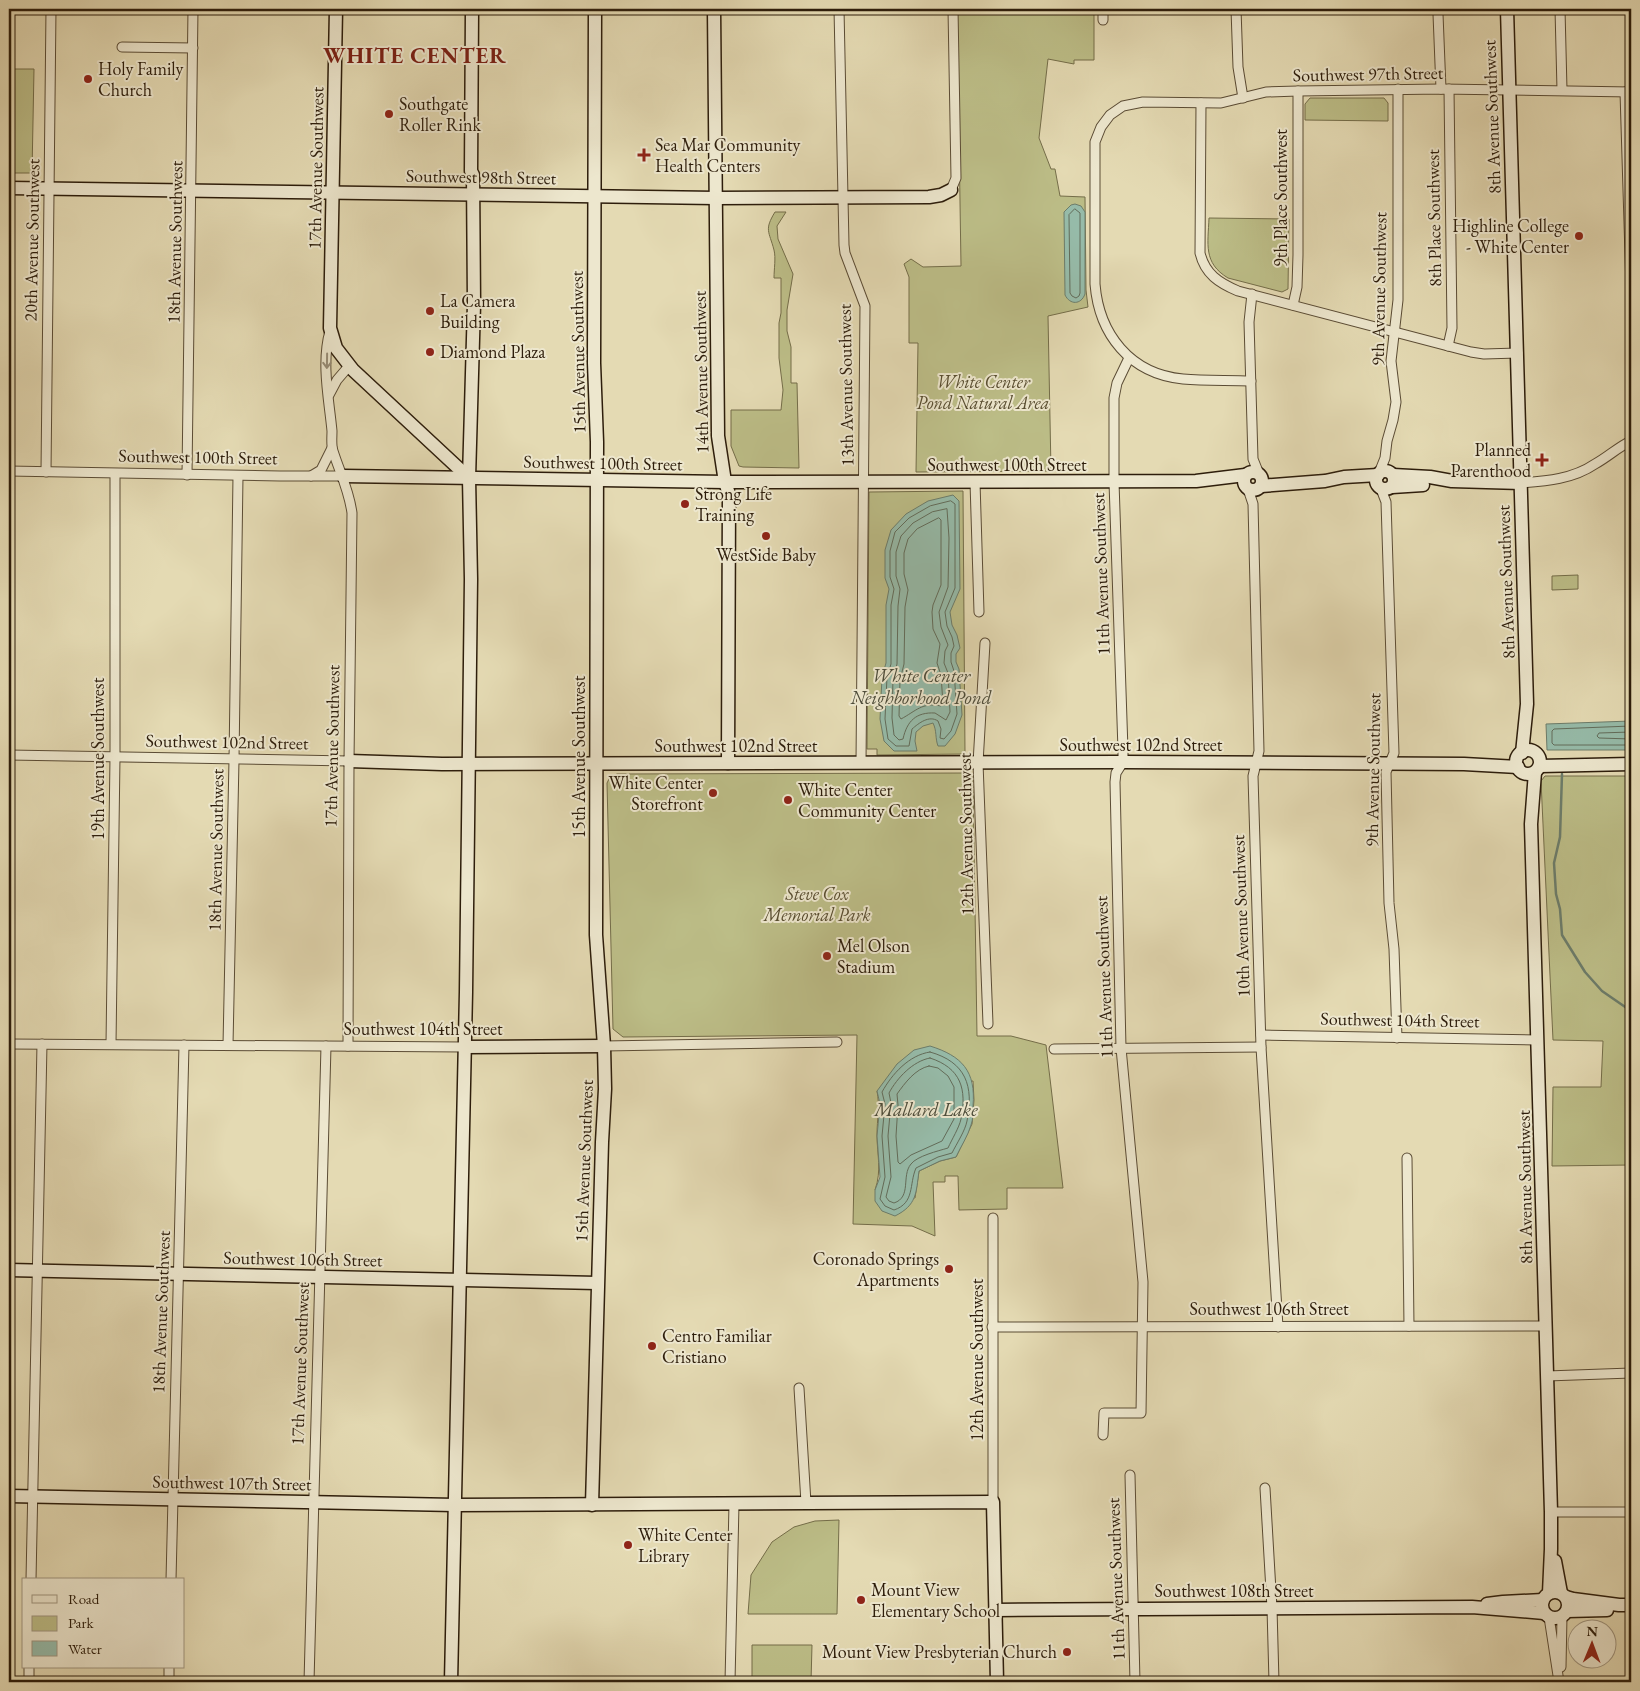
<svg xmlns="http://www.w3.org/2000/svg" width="1640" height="1691" font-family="'EB Garamond',serif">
<rect width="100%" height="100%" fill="#e4dab3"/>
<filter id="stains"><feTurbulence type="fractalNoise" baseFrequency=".004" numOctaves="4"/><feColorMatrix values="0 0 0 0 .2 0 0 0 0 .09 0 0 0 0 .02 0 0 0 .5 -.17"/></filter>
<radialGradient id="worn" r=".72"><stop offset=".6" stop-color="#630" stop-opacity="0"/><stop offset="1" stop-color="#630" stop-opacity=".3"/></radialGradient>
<g fill="#bcbd87" stroke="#746d49" fill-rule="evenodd">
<path d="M957 9H1094V60H1074V64L1048 59 1039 138 1051 169H1055L1060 196 1085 197 1086 290 1088 307 1048 316 1051 471 916 472 918 343H909V277L904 264 911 259 923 267 961 266Z"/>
<path d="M9 69H34L32 173H9Z"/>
<path d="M1310 98H1384L1388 103V121L1305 120V104Z"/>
<path d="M775 212H786L777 226 778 239 793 274 787 310V331L791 347V383H797L799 468 743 467 739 466 731 446V410H781L783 390 779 358V323L781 313V278H774C774 269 776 258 774 250 769 231 764 230 775 212Z"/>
<path d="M1209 218 1289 219 1288 289 1282 292 1228 278C1203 263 1208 244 1209 218Z"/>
<path d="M963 491 965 754 877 755V749H867L869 492Z"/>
<path d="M1578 575V589L1552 590V576Z"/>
<path d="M964 773 971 774 973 780 977 1036H1011L1046 1045 1063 1188H1007V1209L959 1210 958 1176H945V1182H933L935 1236 912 1226 853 1224 857 1035 623 1037 613 1029 607 783 610 777 617 774ZM973 1081 974 1100 972 1124 956 1157 940 1161 919 1171 915 1198 875 1190C882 1170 877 1155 877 1135 877 1119 880 1106 877 1091Z"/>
<path d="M1545 776H1631V1165L1552 1166 1553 1087H1601L1603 1041 1553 1040 1541 781Z"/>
<path d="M839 1520 837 1614H748L751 1575 772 1542 794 1527 815 1521Z"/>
<path d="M752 1645H812L811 1682H752Z"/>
</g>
<g fill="#96bba9" stroke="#6c7c6a">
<path d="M1075 204 1081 206 1085 212V294C1081 305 1070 305 1065 295L1064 212 1071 205Z"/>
<path d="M953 495 959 501 960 589 950 612 952 625 957 635 960 648 956 654V662L959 669 962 715 955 734 945 746H938C935 738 937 731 933 723L923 726 916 732 915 741 917 751H894L884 741 880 719 882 677 886 663V605L889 589 885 578V550L891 530 906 514 928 501Z"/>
<path d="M1631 721V750H1547L1546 724Z"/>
<path d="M930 1046C962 1056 976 1071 973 1106 973 1112 973 1120 971 1125 968 1136 961 1146 956 1157L940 1161 919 1171C916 1193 917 1205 895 1216L882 1211 875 1201V1190L880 1177 877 1136 880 1104 877 1091 897 1064 914 1050Z"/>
</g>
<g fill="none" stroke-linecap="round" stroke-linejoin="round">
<g stroke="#626c5a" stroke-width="1">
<path d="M1075 209 1080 213V293L1079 296 1076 298 1072 296 1070 293 1069 215Z"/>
<path d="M951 501 955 504V588L945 612 947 626 952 637 954 646 951 653V662L954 671 957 714 951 731 944 739 940 738 941 729 938 721C929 715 919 723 912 729L909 746H896L888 739 885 719 887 677 891 664V605L894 589 890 577V551L895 532 909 518 930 506Z"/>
<path d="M947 509 949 538 948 587 939 612 941 627 948 645 945 651 944 663 948 673 950 712 946 720 935 713C916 712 907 721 903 739L899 740 894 735 892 718 893 678 897 664 898 606 900 589 896 576V552L901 536 913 523 932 512Z"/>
<path d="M939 518 941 520V585L933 605 932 612 933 629 940 644 937 663 941 675 943 704 941 706C922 702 916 711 901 719L899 716 900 680 904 664 905 607 908 590 904 574V553L908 539 917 529Z"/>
<path d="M1631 726 1554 729 1552 731V743L1554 745H1631"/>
<path d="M1631 732 1599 733 1597 736 1599 738 1631 739"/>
<path d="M930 1052C966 1062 974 1086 967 1121 965 1131 957 1143 952 1153L938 1157 916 1168C909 1184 915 1203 894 1210L885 1206 880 1199 885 1177 882 1136 885 1104 882 1092C892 1074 909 1055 930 1052Z"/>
<path d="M930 1058C961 1068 967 1089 961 1119 959 1128 952 1139 948 1148 938 1151 917 1156 911 1164 901 1176 912 1197 894 1203L889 1201 886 1197 891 1177 888 1136 891 1103 889 1093C897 1078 913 1061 930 1058Z"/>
<path d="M929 1066 938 1068 948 1076 954 1087V1119L942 1141 911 1155 900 1164 898 1162 896 1136 898 1105 897 1094C905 1083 915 1069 929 1066Z"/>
</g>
<path stroke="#6c7c6a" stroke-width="2.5" d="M1562 774 1560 837 1554 863 1556 894 1560 909 1562 935 1585 972 1602 991 1631 1011"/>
<defs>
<g id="street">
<path d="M839 9 844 245 845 253 865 306 861 763"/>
<path d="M1103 9V20"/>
<path d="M1236 9 1238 67 1243 98"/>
<path d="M1436 9 1438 14 1441 89"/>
<path d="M1560 9 1562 90"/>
<path d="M122 47 193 48"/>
<path d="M1625 92 1631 288"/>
<path d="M1201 103 1200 253C1205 274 1219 283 1238 291L1471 352 1484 354 1518 353"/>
<path d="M951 190 956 178 953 9"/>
<path d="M1252 294 1249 322 1253 459 1259 474"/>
<path d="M1293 305 1297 287 1298 255V91"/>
<path d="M330 331C321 363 329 399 332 431 332 438 331 445 333 451 340 473 349 490 352 513L349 761 348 1046"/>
<path d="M1448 346 1452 328 1449 89"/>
<path d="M1251 381C1229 380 1205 381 1183 379 1130 374 1099 334 1095 284V142L1101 127 1110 115 1123 106 1143 102 1221 103 1266 92 1298 91 1441 89 1631 92"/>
<path d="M329 395 337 380 349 366"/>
<path d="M9 471 280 476H343"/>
<path d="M46 472 51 9"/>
<path d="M1379 473 1385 458 1387 441 1393 420 1396 402 1391 361 1398 300V89"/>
<path d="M187 475 193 9"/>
<path d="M311 476 321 470 332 448"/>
<path d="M975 482 979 612"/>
<path d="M1521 483C1547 481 1573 479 1595 464 1608 457 1618 447 1631 441"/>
<path d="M1248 489 1253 504 1259 751 1253 776 1261 1047 1278 1327"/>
<path d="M1381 489 1386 502 1394 753 1386 772 1389 903 1394 949 1397 1038"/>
<path d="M985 643 978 763 988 1024"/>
<path d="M9 755 349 761"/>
<path d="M1261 1035 1538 1040"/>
<path d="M9 1044 464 1047"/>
<path d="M111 1044 115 757V474"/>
<path d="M228 1045 234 760 238 476"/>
<path d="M604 1046 837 1042"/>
<path d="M1054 1049 1261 1047"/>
<path d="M1407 1158 1409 1326"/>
<path d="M993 1218V1502"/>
<path d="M992 1327 1546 1326"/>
<path d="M1547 1376 1631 1373"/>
<path d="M799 1388 806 1503"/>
<path d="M1103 1435 1104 1413H1141L1143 1282 1121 1048 1115 782 1116 773 1123 762V750L1114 482V398L1117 383 1129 358"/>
<path d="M1130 1475 1135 1682"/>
<path d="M1265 1488 1272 1608 1274 1682"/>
<path d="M1551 1512H1631"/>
<path d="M31 1580 42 1044"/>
<path d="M171 1580 184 1045"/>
<path d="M1549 1617 1559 1682"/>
<path d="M1561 1667 1562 1616"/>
<path d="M29 1682V1667"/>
<path d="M169 1682V1667"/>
<path d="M309 1682 326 1046"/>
<path d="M730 1682 734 1504"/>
</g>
<g id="secondary">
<path d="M336 9 330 328 336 348 353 370 469 478"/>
<path d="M714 9 718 436 725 482 729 494 728 763"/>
<path d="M1507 9 1527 704 1522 753"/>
<path d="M9 188 716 198 929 197 941 195 951 190"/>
<circle cx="1385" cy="480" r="9"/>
<circle cx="1253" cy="481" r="9"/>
<path d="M1393 475 1430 477 1452 481 1521 483"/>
<path d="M343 476 725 482 1196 481 1245 475"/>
<path d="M1261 486 1325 481 1344 477 1378 475"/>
<path d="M1392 487 1423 485"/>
<circle cx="1528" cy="762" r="12"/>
<path d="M349 761 442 764 1123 762 1464 764 1518 767"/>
<path d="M1540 766 1631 764"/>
<path d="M1535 772 1531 824 1551 1512V1549L1549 1593"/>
<path d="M464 1047 604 1046"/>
<path d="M9 1270 597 1283"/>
<path d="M9 1496 455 1505 993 1502 997 1682"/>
<path d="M592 1505 602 1142 605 1089 604 1046 596 935 597 442 594 363 595 9"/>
<path d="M1555 1561 1561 1593"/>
<circle cx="1555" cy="1605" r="13"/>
<path d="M1566 1597 1573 1599 1619 1605H1631"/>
<path d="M1487 1604 1503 1602 1543 1600"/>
<path d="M996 1610 1472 1607 1544 1613"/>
<path d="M1567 1611 1607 1610"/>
<path d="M451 1682 466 992 471 579 469 478 474 304 473 175 471 171 472 9"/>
</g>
</defs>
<use href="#street" stroke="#5b4c35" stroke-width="11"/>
<use href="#secondary" stroke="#2d1d0b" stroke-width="15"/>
<use href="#street" stroke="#ede7ce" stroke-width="9"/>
<use href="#secondary" stroke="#ede7ce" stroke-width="12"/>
</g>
<defs><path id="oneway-shaft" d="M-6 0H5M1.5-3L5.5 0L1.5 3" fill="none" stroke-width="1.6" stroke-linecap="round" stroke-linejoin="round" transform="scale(1.25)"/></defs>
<use stroke="#978c76" href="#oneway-shaft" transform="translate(327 361) rotate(91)"/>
<g fill="#8f2418" stroke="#ede7ce" stroke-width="2">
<circle cx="88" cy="79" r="5"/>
<circle cx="389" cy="114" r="5"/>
<path d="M641.5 147.5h5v5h5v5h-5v5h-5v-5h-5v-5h5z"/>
<circle cx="1579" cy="236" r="5"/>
<circle cx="430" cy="311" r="5"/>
<circle cx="430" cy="352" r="5"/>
<path d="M1539.5 452.5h5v5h5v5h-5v5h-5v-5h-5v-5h5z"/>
<circle cx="685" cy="504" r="5"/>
<circle cx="766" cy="536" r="5"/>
<circle cx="713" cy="793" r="5"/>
<circle cx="788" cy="800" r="5"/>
<circle cx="827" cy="956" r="5"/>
<circle cx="949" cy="1269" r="5"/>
<circle cx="652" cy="1346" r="5"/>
<circle cx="628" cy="1545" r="5"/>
<circle cx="861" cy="1600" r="5"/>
<circle cx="1067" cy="1652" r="5"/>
</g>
<g text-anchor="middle" stroke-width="4" stroke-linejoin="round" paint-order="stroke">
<g font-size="18" fill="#2d1d0b" stroke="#ede7ce" text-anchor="start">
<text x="98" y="75">Holy Family<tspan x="98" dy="21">Church</tspan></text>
<text x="399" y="110">Southgate<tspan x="399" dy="21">Roller Rink</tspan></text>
<text x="655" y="151">Sea Mar Community<tspan x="655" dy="21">Health Centers</tspan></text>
<text x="1569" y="232" text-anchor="end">Highline College<tspan x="1569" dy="21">- White Center</tspan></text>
<text x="440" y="307">La Camera<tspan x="440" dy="21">Building</tspan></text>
<text x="440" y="358">Diamond Plaza</text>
<text x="1531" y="456" text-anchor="end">Planned<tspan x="1531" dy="21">Parenthood</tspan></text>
<text x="695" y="500">Strong Life<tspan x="695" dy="21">Training</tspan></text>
<text x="766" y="561" text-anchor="middle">WestSide Baby</text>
<text x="703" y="789" text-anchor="end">White Center<tspan x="703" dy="21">Storefront</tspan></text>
<text x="798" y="796">White Center<tspan x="798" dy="21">Community Center</tspan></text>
<text x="837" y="952">Mel Olson<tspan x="837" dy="21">Stadium</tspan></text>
<text x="939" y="1265" text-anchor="end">Coronado Springs<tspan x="939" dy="21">Apartments</tspan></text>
<text x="662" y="1342">Centro Familiar<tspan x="662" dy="21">Cristiano</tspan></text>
<text x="638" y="1541">White Center<tspan x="638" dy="21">Library</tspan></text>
<text x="871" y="1596">Mount View<tspan x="871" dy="21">Elementary School</tspan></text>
<text x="1057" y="1658" text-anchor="end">Mount View Presbyterian Church</text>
</g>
<g font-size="18" fill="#2d1d0b" stroke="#ede7ce">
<text transform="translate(1368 74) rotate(-1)" y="6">Southwest 97th Street</text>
<text transform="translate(1492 117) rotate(-92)" y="6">8th Avenue Southwest</text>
<text transform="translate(316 168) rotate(-89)" y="6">17th Avenue Southwest</text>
<text transform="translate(481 177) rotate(1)" y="6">Southwest 98th Street</text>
<text transform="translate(1281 198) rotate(-90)" y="6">9th Place Southwest</text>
<text transform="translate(1434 218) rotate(-91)" y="6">8th Place Southwest</text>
<text transform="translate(32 240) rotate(-89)" y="6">20th Avenue Southwest</text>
<text transform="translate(175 242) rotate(-89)" y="6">18th Avenue Southwest</text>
<text transform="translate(1379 289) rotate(-89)" y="6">9th Avenue Southwest</text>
<text transform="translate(578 352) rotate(-91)" y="6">15th Avenue Southwest</text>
<text transform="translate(701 372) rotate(-91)" y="6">14th Avenue Southwest</text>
<text transform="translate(846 385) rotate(-91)" y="6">13th Avenue Southwest</text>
<text transform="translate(198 457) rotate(1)" y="6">Southwest 100th Street</text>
<text transform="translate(603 463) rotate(1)" y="6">Southwest 100th Street</text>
<text x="1007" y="471">Southwest 100th Street</text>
<text transform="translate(1101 574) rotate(-92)" y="6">11th Avenue Southwest</text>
<text transform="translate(1506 582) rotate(-92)" y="6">8th Avenue Southwest</text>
<text transform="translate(227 742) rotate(1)" y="6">Southwest 102nd Street</text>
<text x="1141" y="751">Southwest 102nd Street</text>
<text transform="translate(332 746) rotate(-89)" y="6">17th Avenue Southwest</text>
<text x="736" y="752">Southwest 102nd Street</text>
<text transform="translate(579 757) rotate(-90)" y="6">15th Avenue Southwest</text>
<text transform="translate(98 759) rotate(-90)" y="6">19th Avenue Southwest</text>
<text transform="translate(1373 770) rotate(-89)" y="6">9th Avenue Southwest</text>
<text transform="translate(966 834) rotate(-91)" y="6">12th Avenue Southwest</text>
<text transform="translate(216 850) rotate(-89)" y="6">18th Avenue Southwest</text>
<text transform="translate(1241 916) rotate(-92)" y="6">10th Avenue Southwest</text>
<text transform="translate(1104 977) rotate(-92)" y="6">11th Avenue Southwest</text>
<text transform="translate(1400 1020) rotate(1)" y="6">Southwest 104th Street</text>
<text x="423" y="1035">Southwest 104th Street</text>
<text transform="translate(584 1161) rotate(-88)" y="6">15th Avenue Southwest</text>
<text transform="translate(1525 1187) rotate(-91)" y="6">8th Avenue Southwest</text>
<text transform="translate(303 1259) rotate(1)" y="6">Southwest 106th Street</text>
<text x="1269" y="1315">Southwest 106th Street</text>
<text transform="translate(161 1312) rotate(-88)" y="6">18th Avenue Southwest</text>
<text transform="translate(977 1360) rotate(-90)" y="6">12th Avenue Southwest</text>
<text transform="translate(300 1364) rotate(-88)" y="6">17th Avenue Southwest</text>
<text transform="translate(232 1483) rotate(1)" y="6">Southwest 107th Street</text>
<text transform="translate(1116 1579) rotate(-92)" y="6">11th Avenue Southwest</text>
<text x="1234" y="1597">Southwest 108th Street</text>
</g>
<g font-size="18" font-style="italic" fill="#584d30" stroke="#ede7ce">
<text x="983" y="388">White Center<tspan x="983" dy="21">Pond Natural Area</tspan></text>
<text x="817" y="900">Steve Cox<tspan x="817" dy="21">Memorial Park</tspan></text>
</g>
<g font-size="19" font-style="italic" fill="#4c4c3a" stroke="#ede7ce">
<text x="921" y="682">White Center<tspan x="921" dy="22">Neighborhood Pond</tspan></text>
<text x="926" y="1116">Mallard Lake</text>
</g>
<g font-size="22" font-weight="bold" letter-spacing="1" fill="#7a1f14" stroke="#ede7ce">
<text x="415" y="63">WHITE CENTER</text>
</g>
</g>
<rect width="1640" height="1691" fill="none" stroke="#e4dab3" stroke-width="30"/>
<rect x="10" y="10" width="1620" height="1671" fill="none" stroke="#2d1d0b" stroke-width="2.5"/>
<rect x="15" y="15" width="1610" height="1661" fill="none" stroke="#2d1d0b"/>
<rect x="22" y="1578" width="162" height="90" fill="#ede7ce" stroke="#a09680"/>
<rect x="32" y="1595" width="25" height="8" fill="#ede7ce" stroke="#a09680"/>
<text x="68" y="1604" font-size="15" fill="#2d1d0b">Road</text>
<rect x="32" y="1616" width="25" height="15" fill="#bcbd87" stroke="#a09680"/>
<text x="68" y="1628" font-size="15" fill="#2d1d0b">Park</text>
<rect x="32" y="1641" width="25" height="15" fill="#96bba9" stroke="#a09680"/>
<text x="68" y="1654" font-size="15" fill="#2d1d0b">Water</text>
<g transform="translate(1592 1644) rotate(1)"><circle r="24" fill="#ede7ce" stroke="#a09680"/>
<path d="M0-4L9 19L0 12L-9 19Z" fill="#8f2418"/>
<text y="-8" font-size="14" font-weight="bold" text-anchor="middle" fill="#2d1d0b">N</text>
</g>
<rect width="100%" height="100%" filter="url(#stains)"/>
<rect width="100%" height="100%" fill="url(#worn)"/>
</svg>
